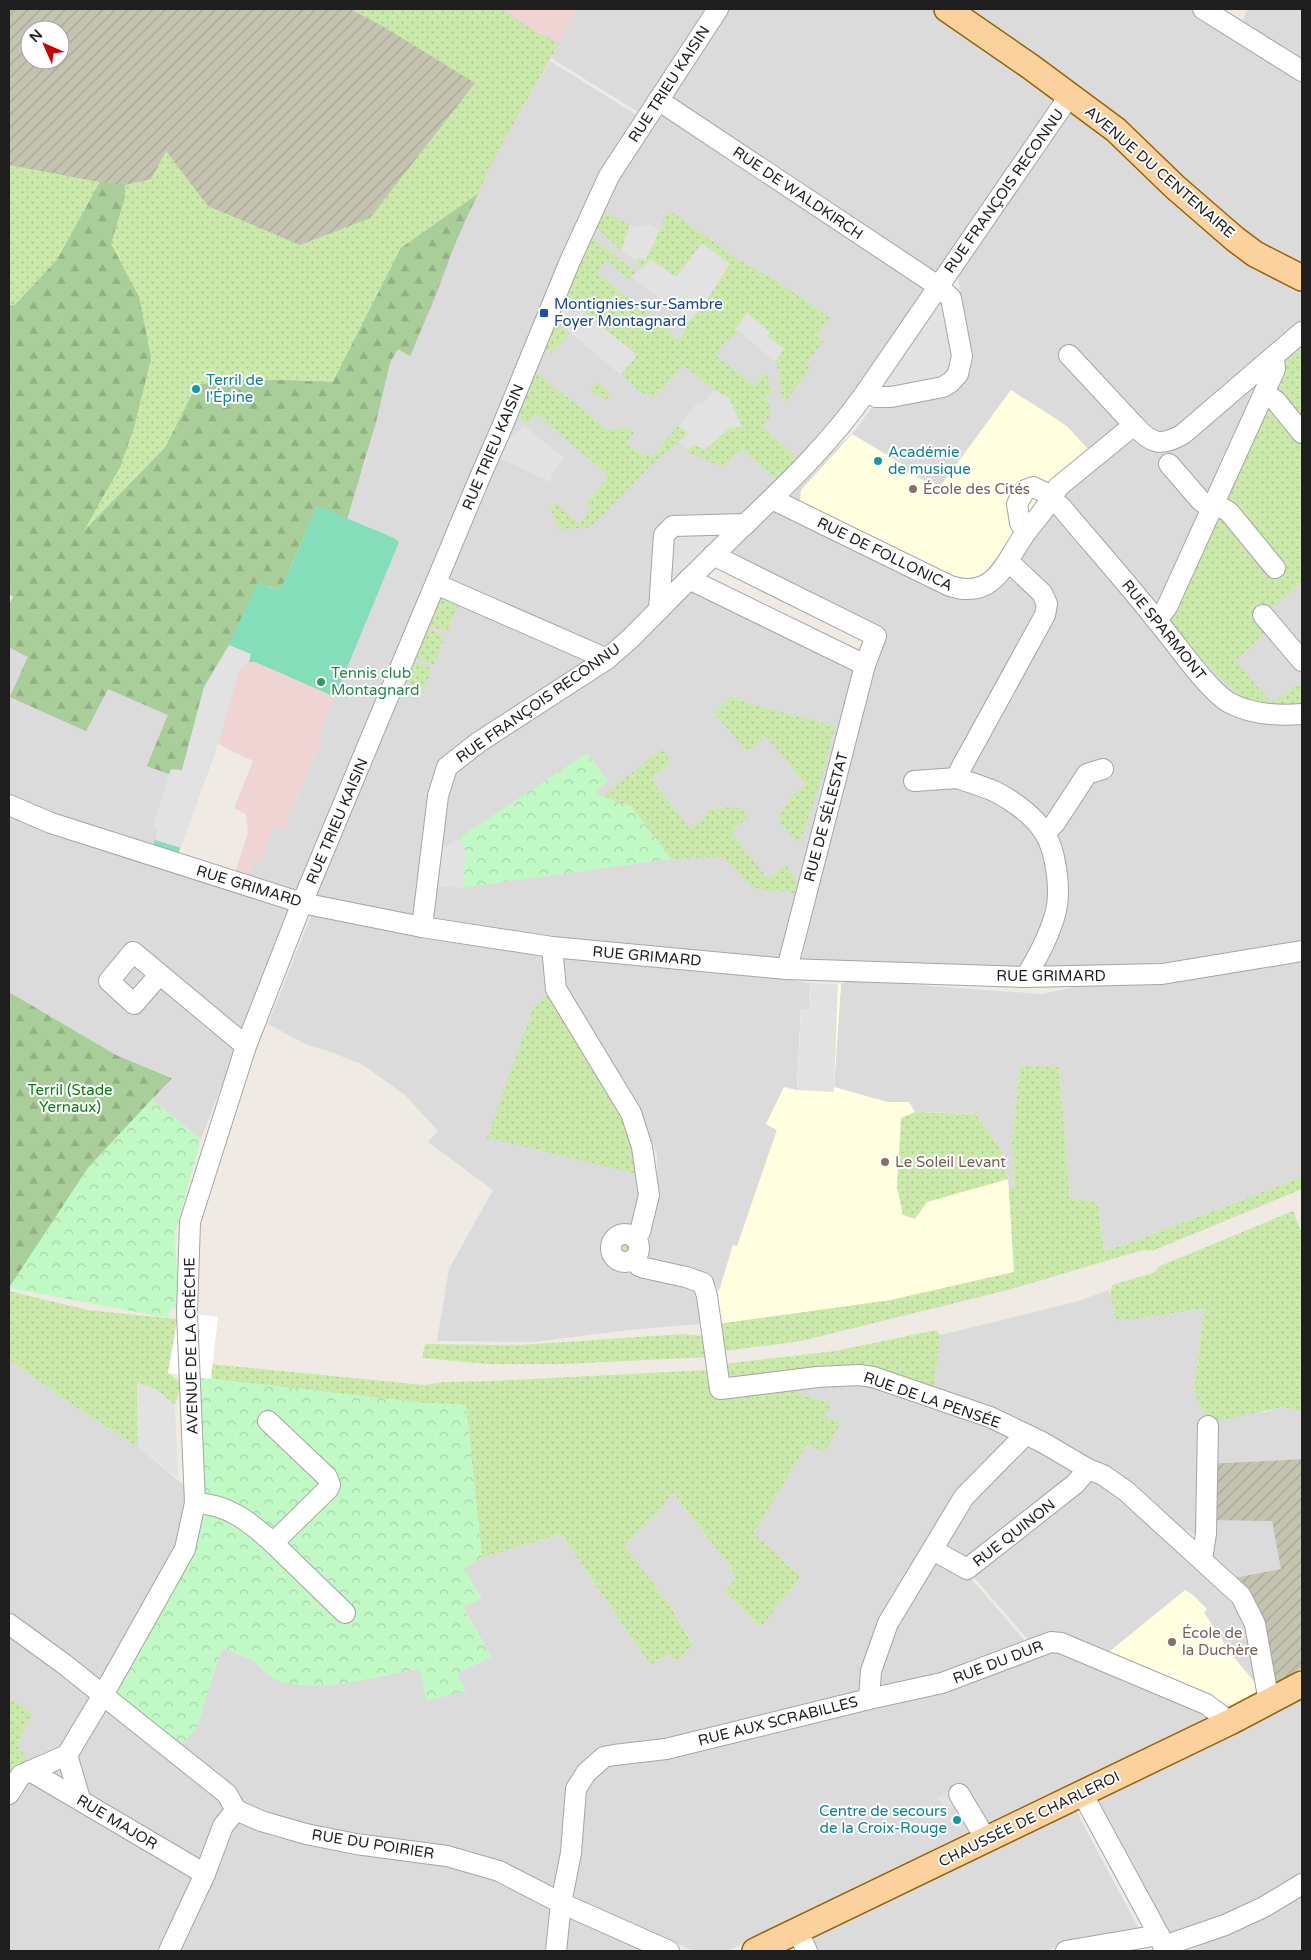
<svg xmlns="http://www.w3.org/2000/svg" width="1311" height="1960" font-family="'Varela Round',sans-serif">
<defs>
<pattern id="construction-furrows" width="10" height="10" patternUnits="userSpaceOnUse" patternTransform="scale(1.25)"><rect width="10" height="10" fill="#c4c3b0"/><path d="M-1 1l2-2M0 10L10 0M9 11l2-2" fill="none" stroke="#a8a797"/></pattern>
<pattern id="grass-dots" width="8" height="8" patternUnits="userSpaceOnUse" patternTransform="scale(1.25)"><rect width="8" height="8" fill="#cae9aa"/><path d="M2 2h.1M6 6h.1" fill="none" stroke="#adc792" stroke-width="1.8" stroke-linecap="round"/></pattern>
<pattern id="forest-firs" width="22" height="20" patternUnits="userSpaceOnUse" patternTransform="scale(1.25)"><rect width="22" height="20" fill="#aace99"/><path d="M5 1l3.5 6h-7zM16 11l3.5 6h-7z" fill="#92b083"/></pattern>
<pattern id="park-crowns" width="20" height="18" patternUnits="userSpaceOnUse" patternTransform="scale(1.25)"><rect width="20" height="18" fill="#c1f9c5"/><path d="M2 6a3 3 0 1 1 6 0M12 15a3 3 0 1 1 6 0" fill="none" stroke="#a5d5a9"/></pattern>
</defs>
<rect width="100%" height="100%" fill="#efebe4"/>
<g fill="#dcdbdb">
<path d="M577 9H709L638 112 551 58Z"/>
<path d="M725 9H931L1062 98 935 277 664 101Z"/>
<path d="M969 9H1193L1302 78V270L1220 219 1120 118Z"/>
<path d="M1248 9H1302V63L1242 22Z"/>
<path d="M550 61 640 117 310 878 291 892 245 880 252 861 261 862 274 823 284 828 318 748 321 730 398 542 394 538 344 518 365 464 390 362 398 349 410 355 437 293 459 232 494 158Z"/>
<path d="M1070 103 1247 264 1302 289V946L1167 965 1090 969 801 961 867 681 876 636 723 555 810 471 852 434 874 405 968 363 958 274Z"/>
<path d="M658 108 929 289 864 387 778 481 618 640 602 648 445 578 498 457 549 481 507 436 606 182Z"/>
<path d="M690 588 860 670 785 963 607 946 432 922 450 777Z"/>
<path d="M441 596 572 649 589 663 461 746 414 921 313 895Z"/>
<path d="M9 647 28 657 86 731 108 689 168 715 148 765 169 774 152 828 157 830 153 847 9 798Z"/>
<path d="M9 811 291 907 201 1139 154 1102V1097L172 1077 116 1055 9 992Z"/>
<path d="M312 913 417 937 544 954 641 1175 639 1219 630 1231 618 1232 612 1237 608 1245 606 1261 609 1267 620 1272 649 1275 700 1289V1324L628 1330 534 1342 437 1341 449 1269 493 1190 428 1142 438 1131 405 1095 363 1065 326 1050 307 1045 268 1024Z"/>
<path d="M559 953 760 975 810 983 809 1009H801L797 1090 766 1124 777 1130 737 1247 733 1246 719 1291 711 1280 645 1257 658 1203 657 1155 643 1120 597 1038 564 986Z"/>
<path d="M1302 958V1177L1128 1243 1104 1250 1098 1203 1070 1198 1059 1067H1020L1012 1143 1015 1188H1009L1007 1175 976 1114 915 1112 909 1102H887L834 1087 841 984 848 980 1042 994 1080 986Z"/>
<path d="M1108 1290 1110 1294 1160 1315 1204 1309 1194 1391 1261 1413 1284 1407 1298 1412 1302 1411V1459L1206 1464 1199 1537 934 1391 940 1335 1079 1301Z"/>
<path d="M9 1360 71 1404 138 1447 185 1486V1514L181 1555 98 1690 9 1617Z"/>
<path d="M845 1372 1018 1436 967 1482 858 1705 1049 1647 1216 1718 727 1951H694L563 1895 257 1819 179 1745 196 1729 222 1648 253 1660 270 1676 356 1681 416 1669 465 1691 457 1673 491 1657 463 1606 464 1568 482 1558 561 1534 650 1665 669 1654 675 1662 693 1644 669 1604 623 1545 655 1516 673 1493 729 1565 737 1579 724 1592 761 1627 801 1577 754 1533 807 1445 841 1423 824 1417 830 1402 801 1395 804 1379Z"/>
<path d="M1025 1441 1092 1470 1243 1600 1258 1686 1232 1655 1204 1612 1207 1610 1110 1651 1107 1656 1029 1641 972 1575 939 1545 961 1501Z"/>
<path d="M1206 1520H1272L1282 1569 1233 1578 1208 1558Z"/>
<path d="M934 1555 959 1569 973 1581 1029 1645 948 1675 878 1691 877 1668 897 1617Z"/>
<path d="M9 1631 90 1693 80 1720 66 1745 9 1780Z"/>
<path d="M1302 1691V1873L1236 1911 1171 1935 1097 1797Z"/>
<path d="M103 1695 230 1800 232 1817 271 1836 351 1855 420 1858 470 1866 551 1906 548 1951H9V1801L25 1773 50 1768Z"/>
<path d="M1074 1807 1140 1931 1133 1937 1056 1947 1046 1951H814L808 1934Z"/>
<path d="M1302 1888V1951H1190L1232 1927Z"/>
<path d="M563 1913 659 1951H556Z"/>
</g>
<g fill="#f0d4d4">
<path d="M502 9H577L559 43 537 33Z"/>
<path d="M249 662H255L335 697 321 730 318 748 284 828 274 824 261 862 258 863 252 861 245 880 235 873 248 833 246 814 234 808 253 761 218 744 241 668Z"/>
</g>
<g fill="#fffede">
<path d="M1011 390 1067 426 1093 455 1018 534 999 563 963 590 799 513 801 490 852 434 902 464 901 469 939 488Z"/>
<path d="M810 983 841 984 834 1087 887 1102H909L915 1112 976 1114 1001 1149 1008 1179 1014 1272 891 1300 718 1324 712 1291H719L733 1245 737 1246 777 1130 766 1124 784 1087 797 1090 801 1009H809Z"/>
<path d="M1185 1590 1193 1595 1207 1609 1204 1613 1232 1655 1258 1686 1256 1693 1233 1705 1220 1702 1114 1658 1110 1651Z"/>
</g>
<g fill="url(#construction-furrows)" fill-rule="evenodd">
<path d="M9 9H502L537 33 559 43 494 158 459 232 437 293 410 356 398 349 390 362 376 422 347 519 317 506 204 687 169 774 147 766 168 715 108 689 86 731 10 697 28 657 9 647V605L13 597 9 594ZM30 30H60V60H30Z"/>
<path d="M1302 1459V1668L1268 1687 1233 1578 1281 1569 1272 1521 1206 1520V1464Z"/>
</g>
<g fill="url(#grass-dots)">
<path d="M350 9H502L537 33 559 43 494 158 478 194 401 248 333 382C288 381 241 377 197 385L165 448 81 534 120 467 134 427 151 358 139 297 110 244 125 197V185L151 179 166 151 208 206 300 245 370 218 475 83 384 27Z"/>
<path d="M9 165 100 182 57 260 15 305 9 306Z"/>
<path d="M599 210 630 224 621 251 592 223Z"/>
<path d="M669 210 736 258 778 282 830 318 817 337 823 342 805 364 810 368 785 403C777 389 783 376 775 362L784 349 767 336 748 314 734 330 738 334 727 340 715 355 754 386 766 371 772 394 765 397C773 413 773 414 762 427L798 458 778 481 742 449 722 467 685 451 695 445 705 450 729 428 741 427 735 408 729 398 714 390 683 365 662 390 652 397 644 394 621 375 637 355 578 307 574 313 561 302 590 236 637 273 629 279 606 260 597 272 678 340 687 329 685 326 703 306 676 277 650 259 643 268 636 263 637 258 646 260Z"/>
<path d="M555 320 570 334 550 354 542 345Z"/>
<path d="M1302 347V582L1263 615 1268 627 1258 640 1235 661 1272 703 1302 681V708L1252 705 1237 694 1169 629 1187 565 1282 367Z"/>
<path d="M534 370 609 431 626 427 634 433 626 443 642 455 644 453 651 458 678 426 688 434 651 465 597 521 587 528 559 529 549 505 556 504 580 524 591 509 586 503 609 476 536 414 527 424 515 413Z"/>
<path d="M597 381 612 394 605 401 590 390Z"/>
<path d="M443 597 459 604 447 632 428 625 440 598Z"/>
<path d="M427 628 445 636 434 665 417 658Z"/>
<path d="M415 661 432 669 424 690 408 684Z"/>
<path d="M731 696 751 704 835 726 820 783 801 840 797 841 780 822C782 803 793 796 806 784L766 736 747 752 714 713Z"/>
<path d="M660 750 666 752 670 764 651 779 690 829 708 815 706 811 730 807 744 809 748 817 731 832 768 879 786 865 799 885 794 893 762 890 752 887 723 857 671 859 632 807 603 796Z"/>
<path d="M550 991 628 1130 641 1175 487 1138 533 1009Z"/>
<path d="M1020 1066 1059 1067 1070 1198 1098 1203 1104 1250 1126 1244 1302 1177V1189L1152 1251 1143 1250 1008 1290 801 1341 725 1351 718 1324 891 1300 1014 1272 1009 1188 1015 1187 1012 1143Z"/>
<path d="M915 1112 976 1114 1001 1149 1008 1179 927 1202 915 1219 903 1215 897 1187 901 1118Z"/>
<path d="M1293 1211 1302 1233V1411L1298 1412 1284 1407 1209 1423 1194 1391 1204 1309 1117 1321 1110 1294 1112 1285 1153 1273 1160 1266Z"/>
<path d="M626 1234 639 1245 638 1253 627 1262C606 1262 606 1239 626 1234Z"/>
<path d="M9 1291 88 1310 177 1319 168 1373 181 1383 175 1405 157 1390 137 1383 138 1447 71 1404 9 1360Z"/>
<path d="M936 1330 940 1335 934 1391 804 1379 801 1395 831 1402 825 1417 841 1422 825 1452 807 1445 754 1533 801 1577 761 1627 724 1592 736 1579 729 1565 673 1493 655 1516 624 1545 669 1604 693 1645 675 1662 669 1654 650 1665 561 1534 482 1558 466 1405 424 1403 200 1378 201 1363 424 1385 444 1382 491 1381 707 1370 725 1389 724 1364 835 1351Z"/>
<path d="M683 1334 703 1336 709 1357 563 1364H488L422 1358 425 1344 520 1345Z"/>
<path d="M9 1698 26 1708 33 1715 22 1732 18 1746 30 1764 9 1785Z"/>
</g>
<g fill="url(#forest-firs)">
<path d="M100 182 125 185V197L111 244 139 297 151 358 134 427 120 467 83 532 165 448 197 385C241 377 288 381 333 382L401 248 478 194C452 246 433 302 410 356L398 349 390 362 376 422 347 519 317 506 282 587 274 589 257 582 229 645 204 687 182 771 171 769 169 774 147 766 168 715 108 689 86 731 10 697 28 657 9 647V605L13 597 9 594V306L15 305 57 260Z"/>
<path d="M9 992 116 1055 172 1078 88 1168 9 1288Z"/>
</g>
<g fill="url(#park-crowns)">
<path d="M587 753 608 781 596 792 599 795 632 807 671 859 462 888 466 852 459 838Z"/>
<path d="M154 1097V1102L201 1139 175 1233 179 1312 172 1306 168 1318 9 1288 88 1168Z"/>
<path d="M197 1377 424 1403 466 1405 482 1558 464 1568 482 1599 463 1607 491 1657 457 1673 466 1691 426 1701 421 1673 416 1669C378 1677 319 1693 282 1682 268 1679 263 1665 251 1659 242 1655 232 1652 222 1648L196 1730 179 1745 111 1688 195 1522Z"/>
</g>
<path fill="#83deb9" d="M317 506 394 538 399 542 335 697 255 662H249L241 668 213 757 177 857 153 847 157 830 152 828 171 769 182 770 204 687 229 645 257 582 273 589 282 587Z"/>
<g fill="#e2e2e2">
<path d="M630 224 638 227 649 224 660 230 645 260 638 258 636 261 621 251Z"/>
<path d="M702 243 730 264 703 306 689 322 631 276 642 269 650 259 676 277Z"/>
<path d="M942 293 959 362 947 380 875 390Z"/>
<path d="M563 307 573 312 578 307 637 355 621 375 555 320Z"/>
<path d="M747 313 770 332 767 336 784 349 775 362 736 329Z"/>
<path d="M714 390 729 398 742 427 729 428 705 450 695 445 687 449 678 442 688 434 678 426 698 402 702 405Z"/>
<path d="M525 426 564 458 552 475 550 482 498 457 507 440Z"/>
<path d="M726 530 667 586 668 536Z"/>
<path d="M229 645 251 654 249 662 241 668 213 757 181 848 155 840 157 830 152 828 171 769 182 770 204 687Z"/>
<path d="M459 838 466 852 462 888 432 886 435 846H447Z"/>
<path d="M810 983 838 984 834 1092 797 1090 801 1009H809Z"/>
<path d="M137 1383 157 1390 175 1405 178 1478 138 1447Z"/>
<path d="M953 1789 961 1802 945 1811 937 1797Z"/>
</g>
<path fill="#fff" d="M179 1312 218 1317 211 1379 168 1373Z"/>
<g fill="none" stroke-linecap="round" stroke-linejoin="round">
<defs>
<g id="minor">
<path d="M1203 9 1302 71"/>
<path d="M658 100 938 286 951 298 962 356 958 374 951 382 943 387 891 397H876L866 392"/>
<path d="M1264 393 1276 401 1302 433"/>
<path d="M1134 425C1151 444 1161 447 1183 434L1302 332"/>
<path d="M1169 464 1201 501 1212 508"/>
<path d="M772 499 950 586C996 601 1006 559 1027 531 1038 517 1050 504 1058 487L1134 425 1069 355"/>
<path d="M1214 503 1229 512 1275 568"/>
<path d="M1026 532 1020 523 1017 504 1025 490 1033 487 1046 493 1062 508C1094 546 1127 583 1158 622 1176 643 1206 688 1228 702 1251 715 1277 716 1302 714"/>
<path d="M713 555 876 636 865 665 787 969"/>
<path d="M1009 562 1042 593 1047 604 1045 615 961 768 957 778C969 782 982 786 994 791 1012 800 1033 815 1044 832 1056 850 1061 890 1056 911 1050 935 1038 956 1026 977"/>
<path d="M689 579 865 665"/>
<path d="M436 584 607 659"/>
<path d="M659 610 664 535 673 526 746 524"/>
<path d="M1263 615 1302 661"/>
<path d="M1157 620 1167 607 1275 369 1274 357"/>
<path d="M914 781 957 778"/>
<path d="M9 805 51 823 302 903 422 927 552 947 787 969 1026 977 1162 974 1302 951"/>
<path d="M1045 833 1055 823 1087 774 1103 769"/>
<path d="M422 927 438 796 447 767 479 742 607 659 631 638C665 603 699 569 734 535 781 490 829 445 866 392L1070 95"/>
<path d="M552 947 556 989 631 1113 642 1147 649 1195 640 1232 634 1238"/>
<path d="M160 974 134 1004 109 981 133 952 246 1046"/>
<circle cx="625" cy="1248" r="14"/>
<path d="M634 1259 639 1266 645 1268 686 1277 703 1283 707 1296 720 1389 817 1377 859 1375 873 1377 990 1417 1042 1442 1088 1469 1103 1475 1126 1491 1241 1596 1255 1624 1269 1702"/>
<path d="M195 1503C228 1504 250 1522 273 1543L328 1489 330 1485 327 1477 268 1421"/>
<path d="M273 1543 345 1613"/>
<path d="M933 1550 967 1569 1075 1484 1088 1469"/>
<path d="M1202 1559 1206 1534 1208 1426"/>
<path d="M9 1624 64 1664 227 1794 236 1810 261 1821 306 1834 356 1844 447 1856 499 1871 561 1903 669 1951"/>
<path d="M869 1699 871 1671 888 1623 964 1497 1025 1435"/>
<path d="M30 1771 205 1874"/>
<path d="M1082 1793 1159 1935 1165 1951"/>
<path d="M9 1794 21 1775 67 1755"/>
<path d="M959 1794 986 1839"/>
<path d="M80 1799 67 1755 103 1695 185 1549 195 1503 187 1313 190 1222 246 1046 302 903 480 477 502 427 570 261 609 176 718 9"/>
<path d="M798 1932 807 1951"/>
<path d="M1164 1946 1225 1925 1264 1907 1302 1884"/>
<path d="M169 1951 205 1874 223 1826 236 1810"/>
<path d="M556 1951 561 1903 571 1853 576 1789 586 1773 604 1757 614 1755 666 1749 869 1699 942 1683 1051 1642 1061 1643 1206 1704 1230 1722"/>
<path d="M1066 1951 1159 1935"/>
</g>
<g id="major">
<path d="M947 9 1031 67 1116 130 1175 187 1235 239 1255 254 1302 278"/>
<path d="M755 1951 1230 1722 1302 1684"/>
</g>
</defs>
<use href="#minor" stroke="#a5a5a5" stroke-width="22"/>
<use href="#major" stroke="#976301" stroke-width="28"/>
<use href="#minor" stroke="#fff" stroke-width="20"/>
<use href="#major" stroke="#fbd19d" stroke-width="25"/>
</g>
<rect fill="#1a4fb4" stroke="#fff" stroke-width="2" x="539" y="308" width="10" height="10" rx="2.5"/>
<g fill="#0f9aa8" stroke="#fff" stroke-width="2">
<circle cx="196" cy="389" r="5"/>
<circle cx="878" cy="461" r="5"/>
<circle cx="957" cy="1820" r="5"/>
</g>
<g fill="#8d6e63" stroke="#fff" stroke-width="2">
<circle cx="913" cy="489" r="5"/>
<circle cx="885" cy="1162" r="5"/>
<circle cx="1172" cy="1642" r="5"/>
</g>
<circle fill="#2e9e5b" stroke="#fff" stroke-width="2" cx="321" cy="682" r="5"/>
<g text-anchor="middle" stroke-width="4" stroke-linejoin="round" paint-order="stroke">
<g font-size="15" fill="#1e1e1e" stroke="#fff">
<text transform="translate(669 84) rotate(-57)" y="5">RUE TRIEU KAISIN</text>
<text transform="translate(1160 172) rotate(41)" y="5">AVENUE DU CENTENAIRE</text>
<text transform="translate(1004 191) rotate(-55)" y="5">RUE FRANÇOIS RECONNU</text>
<text transform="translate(798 193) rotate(34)" y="5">RUE DE WALDKIRCH</text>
<text transform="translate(493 447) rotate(-67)" y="5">RUE TRIEU KAISIN</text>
<text transform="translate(885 554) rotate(26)" y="5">RUE DE FOLLONICA</text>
<text transform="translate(1164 630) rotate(51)" y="5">RUE SPARMONT</text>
<text transform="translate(538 703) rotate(-35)" y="5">RUE FRANÇOIS RECONNU</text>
<text transform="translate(826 817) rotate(-75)" y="5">RUE DE SÉLESTAT</text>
<text transform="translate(337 821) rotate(-67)" y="5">RUE TRIEU KAISIN</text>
<text transform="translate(249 886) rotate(17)" y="5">RUE GRIMARD</text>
<text transform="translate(647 956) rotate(5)" y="5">RUE GRIMARD</text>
<text x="1051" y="981">RUE GRIMARD</text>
<text transform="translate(191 1346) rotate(-91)" y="5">AVENUE DE LA CRÈCHE</text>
<text transform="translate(932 1400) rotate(19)" y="5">RUE DE LA PENSÉE</text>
<text transform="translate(1014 1533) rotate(-38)" y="5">RUE QUINON</text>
<text transform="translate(998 1662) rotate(-21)" y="5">RUE DU DUR</text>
<text transform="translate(778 1721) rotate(-14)" y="5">RUE AUX SCRABILLES</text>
<text transform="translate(1029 1819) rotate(-26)" y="5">CHAUSSÉE DE CHARLEROI</text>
<text transform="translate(117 1822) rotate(31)" y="5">RUE MAJOR</text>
<text transform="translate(373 1844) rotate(9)" y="5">RUE DU POIRIER</text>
</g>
<g font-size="15" fill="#164399" stroke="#fff" text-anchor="start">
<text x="554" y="309">Montignies-sur-Sambre<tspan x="554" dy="17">Foyer Montagnard</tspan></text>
</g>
<g font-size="15" fill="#0d838f" stroke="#fff" text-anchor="start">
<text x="206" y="385">Terril de<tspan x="206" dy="17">l'Épine</tspan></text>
<text x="888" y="457">Académie<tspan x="888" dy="17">de musique</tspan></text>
<text x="947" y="1816" text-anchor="end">Centre de secours<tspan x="947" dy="17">de la Croix-Rouge</tspan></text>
</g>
<g font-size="15" fill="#785e54" stroke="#fff" text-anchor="start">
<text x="923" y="494">École des Cités</text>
<text x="895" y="1167">Le Soleil Levant</text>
<text x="1182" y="1638">École de<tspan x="1182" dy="17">la Duchère</tspan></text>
</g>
<g font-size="15" fill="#27864d" stroke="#fff" text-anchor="start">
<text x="331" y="678">Tennis club<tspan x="331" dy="17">Montagnard</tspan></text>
</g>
<g font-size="15" fill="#0c7c13" stroke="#fff">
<text x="70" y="1095">Terril (Stade<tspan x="70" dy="17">Yernaux)</tspan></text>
</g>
</g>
<rect width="1311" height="1960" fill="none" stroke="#1e1e1e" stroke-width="20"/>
<g transform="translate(45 45) rotate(315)"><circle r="24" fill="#ffffff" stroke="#a5a5a5"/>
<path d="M0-4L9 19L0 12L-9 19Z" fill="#cb0105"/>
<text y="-8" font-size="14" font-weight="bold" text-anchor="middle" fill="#1e1e1e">N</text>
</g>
</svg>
